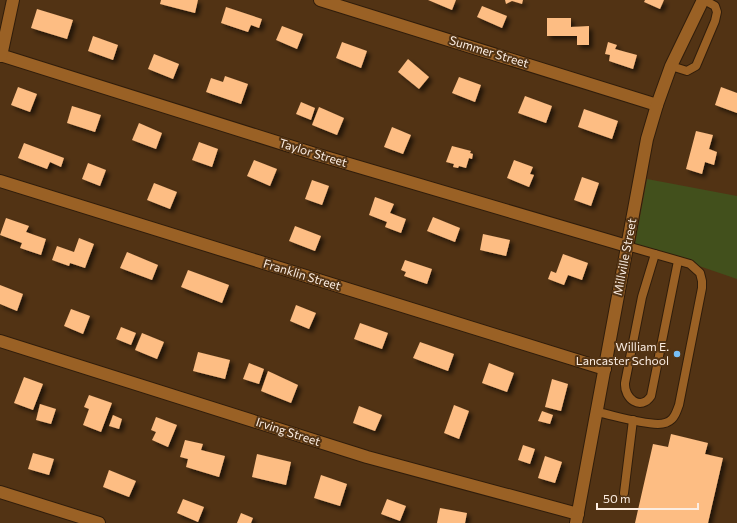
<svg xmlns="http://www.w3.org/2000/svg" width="737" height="523" font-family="Commissioner,sans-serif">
<defs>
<filter id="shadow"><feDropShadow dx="3.5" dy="3.5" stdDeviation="2" flood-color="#0009"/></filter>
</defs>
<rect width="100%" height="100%" fill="#523314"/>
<path fill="#42501c" d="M647 179 737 196V279L635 244Z"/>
<g fill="#fdbd83" filter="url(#shadow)">
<path d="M161 0H198L195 13 160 4Z"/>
<path d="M428 0H456L452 10Z"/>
<path d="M505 0H523L522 4 512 1 506 4Z"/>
<path d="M645 0H664L660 9 644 2Z"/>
<path d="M482 6 507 16 502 28 477 17Z"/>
<path d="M226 7 262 19 259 28 251 25 248 32 221 23Z"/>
<path d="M37 9 73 20 67 39 31 28Z"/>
<path d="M547 18H571V27L589 26V45H577V36H547Z"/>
<path d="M282 26 303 34 297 49 276 40Z"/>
<path d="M93 36 118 45 113 60 88 51Z"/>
<path d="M342 42 367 51 361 68 336 58Z"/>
<path d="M608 42 617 45 615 49 637 55 633 69 609 61 610 55 605 54Z"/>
<path d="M154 54 179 64 173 79 148 69Z"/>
<path d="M408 59 429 77 419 89 398 72Z"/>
<path d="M225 76 248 84 241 104 206 92 211 78 223 82Z"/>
<path d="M459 77 481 85 475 102 452 93Z"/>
<path d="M18 87 37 94 30 112 11 105Z"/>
<path d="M721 87 737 93V113L715 105Z"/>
<path d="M525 96 552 106 546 123 518 113Z"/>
<path d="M301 102 315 108 311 120 296 114Z"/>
<path d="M72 106 101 115 95 132 67 123Z"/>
<path d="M319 107 344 118 337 135 312 125Z"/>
<path d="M584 109 618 121 612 139 578 127Z"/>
<path d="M139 123 162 133 156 149 132 140Z"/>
<path d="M392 127 411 135 403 154 384 147Z"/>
<path d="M696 131 713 135 709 149 717 152 714 165 705 162 702 174 686 169Z"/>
<path d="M199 142 218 149 212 167 192 160Z"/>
<path d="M24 143 64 158 61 167 50 162 47 169 18 158Z"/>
<path d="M452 146 471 151 470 153 473 154 472 159 469 158 466 168 459 166 458 168 453 167 454 164 446 162Z"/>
<path d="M254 160 277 169 270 186 247 176Z"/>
<path d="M514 160 533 167 530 174 534 175 529 187 507 178Z"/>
<path d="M88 163 106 170 100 186 82 179Z"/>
<path d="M582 177 599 183 591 206 574 200Z"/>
<path d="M312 180 329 186 322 205 305 199Z"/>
<path d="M154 183 177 192 170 209 147 200Z"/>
<path d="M375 197 394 204 390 213 406 219 401 233 385 227 387 222 369 215Z"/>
<path d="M433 217 460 228 455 242 427 231Z"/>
<path d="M6 218 29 226 26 232 46 239 41 255 20 248 22 243 0 235Z"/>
<path d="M295 226 321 236 315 251 289 241Z"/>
<path d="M483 234 510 240 506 256 480 250Z"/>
<path d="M79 238 94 244 85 268 70 263 69 266 52 260 57 246 74 252Z"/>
<path d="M127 252 158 265 152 280 120 268Z"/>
<path d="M563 254 588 263 582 280 568 275 564 285 548 279 551 271 556 273Z"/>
<path d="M405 260 432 269 427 284 404 276 406 272 401 270Z"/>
<path d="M188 270 229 285 222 303 181 287Z"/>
<path d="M0 285 23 294 17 311 0 304Z"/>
<path d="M296 305 316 313 309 329 290 321Z"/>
<path d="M71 309 90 316 83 334 64 326Z"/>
<path d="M360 323 388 333 382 349 354 339Z"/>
<path d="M121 327 136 333 131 345 116 339Z"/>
<path d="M142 333 164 342 157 359 135 350Z"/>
<path d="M420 342 454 354 448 371 413 358Z"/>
<path d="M198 352 230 360 225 379 193 371Z"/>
<path d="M249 363 264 369 259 384 243 379Z"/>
<path d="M489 363 514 373 507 392 482 383Z"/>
<path d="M268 371 298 385 291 403 261 391Z"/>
<path d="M24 377 43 384 33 410 14 403Z"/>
<path d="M552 379 568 384 561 411 545 407Z"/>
<path d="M89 395 112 403 101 432 83 425 89 409 84 407Z"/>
<path d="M40 404 56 409 51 424 36 420Z"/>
<path d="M454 405 469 411 459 439 444 433Z"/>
<path d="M359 406 382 415 375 431 353 423Z"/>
<path d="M542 411 553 415 550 424 538 421Z"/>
<path d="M113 415 122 419 119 429 109 426Z"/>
<path d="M156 417 177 425 168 447 152 440 156 432 151 430Z"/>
<path d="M671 434 708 443 705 454 723 458 708 523H635L653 444 668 447Z"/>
<path d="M185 440 203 444 201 450 225 456 219 477 186 467 188 459 180 457Z"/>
<path d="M523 445 535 449 530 464 518 460Z"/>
<path d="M33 453 54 459 49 475 28 469Z"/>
<path d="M257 454 291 462 286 485 252 477Z"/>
<path d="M545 456 562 462 555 483 538 478Z"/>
<path d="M109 470 136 481 129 497 103 487Z"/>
<path d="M321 475 347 484 340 506 314 498Z"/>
<path d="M183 499 204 507 198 522 177 513Z"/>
<path d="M387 499 406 506 400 521 381 514Z"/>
<path d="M440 508 467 513 465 523H437Z"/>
<path d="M241 513 253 518 251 523H237Z"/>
</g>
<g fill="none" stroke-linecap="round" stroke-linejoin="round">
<defs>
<g id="lane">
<path d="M671 66 687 71 696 66 715 21 717 12 715 6 704 0"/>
<path d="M655 254 642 297 625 383C624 399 641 411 651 396L678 261"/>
<path d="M597 412C616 416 638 423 658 424 663 424 669 422 672 419 676 415 677 410 679 405L702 288V281L700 273 690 264 627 246"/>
<path d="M624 493 633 420"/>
</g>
<g id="street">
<path d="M320 0 657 105"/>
<path d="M0 55 315 154 627 246"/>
<path d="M1 56 13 0"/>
<path d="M0 181 605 369"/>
<path d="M0 341 367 457 578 514"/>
<path d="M0 492 99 523"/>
<path d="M576 523 647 139 657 105 671 66 703 0"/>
</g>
</defs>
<use href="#lane" stroke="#301d0b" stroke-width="10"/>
<use href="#street" stroke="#301d0b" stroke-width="14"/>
<use href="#lane" stroke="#9a6125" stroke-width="8"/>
<use href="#street" stroke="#9a6125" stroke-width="12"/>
</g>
<circle fill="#77bff7" stroke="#523314" stroke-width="1.5" cx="677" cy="354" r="4"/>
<g text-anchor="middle" stroke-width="4" stroke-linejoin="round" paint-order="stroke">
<g font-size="12" fill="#fceee3" stroke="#523314">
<text transform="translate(489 52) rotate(17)" y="4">Summer Street</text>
<text transform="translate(313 153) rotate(17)" y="4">Taylor Street</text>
<text transform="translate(625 257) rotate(-79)" y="4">Millville Street</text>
<text transform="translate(302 275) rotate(17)" y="4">Franklin Street</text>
<text transform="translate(288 432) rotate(18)" y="4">Irving Street</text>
</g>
<g font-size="12" fill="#fceee3" stroke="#523314" text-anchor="end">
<text x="669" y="351">William E.<tspan x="669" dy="14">Lancaster School</tspan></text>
</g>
</g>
<path d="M597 503v6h101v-6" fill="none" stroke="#fceee3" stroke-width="2"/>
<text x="603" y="503" font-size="12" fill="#fceee3" stroke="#523314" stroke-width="3" paint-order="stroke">50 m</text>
</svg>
